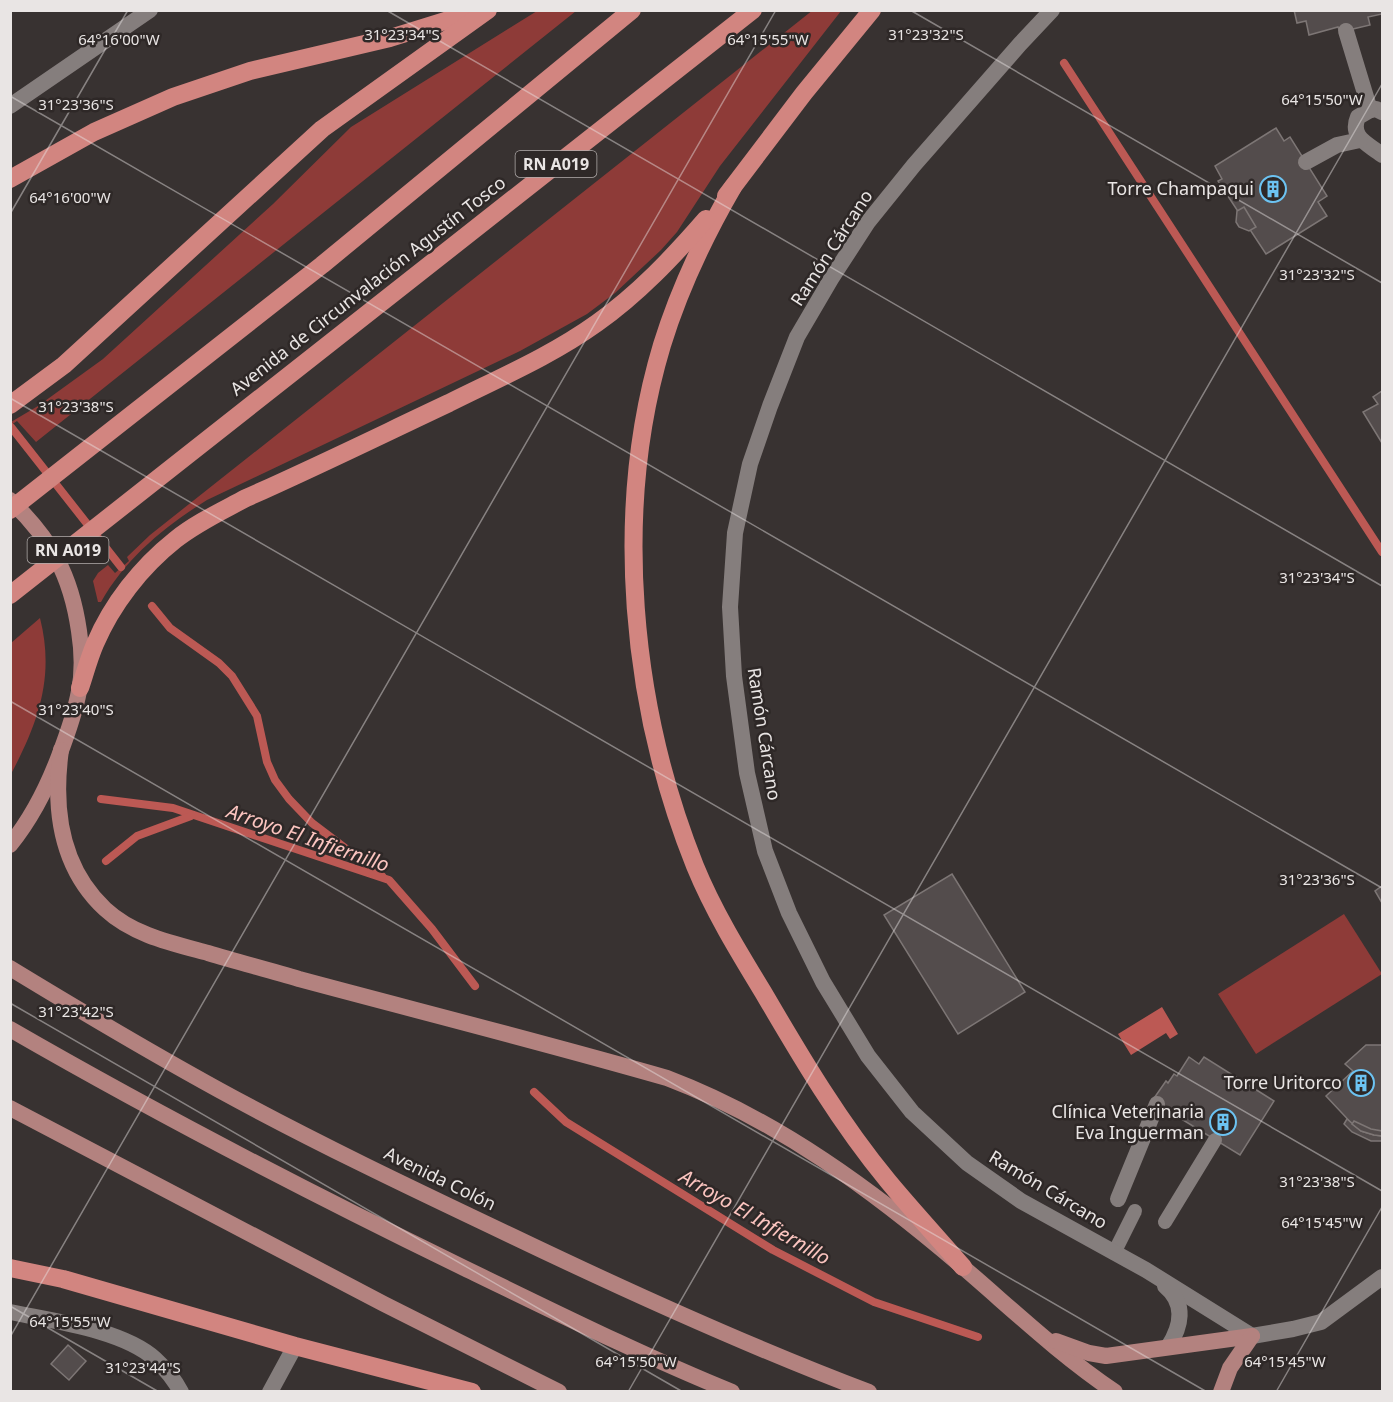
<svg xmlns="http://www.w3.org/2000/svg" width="1393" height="1402" font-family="'Noto Sans',sans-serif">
<rect width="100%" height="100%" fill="#383231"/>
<g fill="#8e3b38">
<path d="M813 10 841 11 720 166 677 232 661 250 615 293 587 314 520 351 207 500C165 526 126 558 101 602H98L93 581 98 573 108 565 115 573 129 561 127 557 150 535Z"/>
<path d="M537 11H576L36 442 17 421 11 425V422L38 406 103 359 273 204 351 127Z"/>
<path d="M40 618C55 677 38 723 11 774L12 770 10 768 11 643Z"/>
<path d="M1344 914 1382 974 1256 1054 1218 994Z"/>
</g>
<path fill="#bc5954" d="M1162 1007 1178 1034 1170 1039 1166 1033 1131 1055 1118 1034Z"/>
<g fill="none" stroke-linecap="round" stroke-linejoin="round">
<g stroke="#bc5954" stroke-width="8">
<path d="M1064 63 1382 552"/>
<path d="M11 427 121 567"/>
<path d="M152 606 170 628 219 663 232 676 257 716 267 762 275 780 289 799 312 823 382 876"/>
<path d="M101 799 173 808 389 880 432 929 475 986"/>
<path d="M106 861 137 836 191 816"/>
<path d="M534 1092 566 1122 773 1250 874 1302 978 1337"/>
</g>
</g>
<g fill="#534c4c" stroke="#7d7675" stroke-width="1.5">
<path d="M1294 10H1382V14L1368 17 1370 25 1340 32 1338 27 1309 35 1306 21 1297 23Z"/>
<path d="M1276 128 1284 141 1290 137 1327 196 1318 202 1327 216 1266 254 1218 181 1222 179 1215 166Z"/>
<path d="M1244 207 1256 227 1249 231 1239 227 1236 222 1237 211Z"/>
<path d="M1382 391V443L1363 412 1378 404 1373 397Z"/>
<path d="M952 874 1025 992 958 1034 884 915Z"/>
<path d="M1382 886V903L1375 891Z"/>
<path d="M1366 1045H1382V1136L1368 1134 1355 1127 1326 1096 1353 1071 1345 1064Z"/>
<path d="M1189 1057 1199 1064 1204 1057 1274 1101 1240 1155 1152 1101 1166 1081 1168 1083 1174 1074 1177 1076Z"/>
<path d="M1347 1119 1361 1131 1374 1135 1382 1136V1141H1371L1352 1132 1344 1124Z"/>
<path d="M1354 1121 1371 1129 1382 1131V1136L1374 1135 1361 1131 1352 1124Z"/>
<path d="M68 1345 86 1361 69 1380 51 1364Z"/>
</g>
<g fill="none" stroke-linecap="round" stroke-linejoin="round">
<g stroke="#857e7d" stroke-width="14">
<path d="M1165 1222 1215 1140"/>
<path d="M1114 1253 1135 1211"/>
</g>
<g stroke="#857e7d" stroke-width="16">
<path d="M1346 31 1370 110 1376 109 1382 112"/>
<path d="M1370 110 1358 117C1349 138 1369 144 1382 155"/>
<path d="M1306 162 1337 145 1360 140"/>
<path d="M1118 1199 1157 1104"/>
</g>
<g stroke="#857e7d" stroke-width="16">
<path d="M10 1312C53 1321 123 1330 155 1359 166 1369 174 1379 181 1392"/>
<path d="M1252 1336 1293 1329 1321 1322 1382 1277"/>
</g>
<g stroke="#857e7d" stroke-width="16">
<path d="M1052 10 1020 44 914 165 868 222 831 279 797 337 770 406 750 464 735 533 730 607 734 676 747 773 765 851 789 913 823 982 868 1056 912 1112 967 1163 1021 1201 1146 1270 1252 1336"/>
<path d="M10 106 150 10"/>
<path d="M1165 1286C1187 1304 1181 1327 1168 1347"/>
<path d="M270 1392 295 1346"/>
</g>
<g stroke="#b3827f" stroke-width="16">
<path d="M10 500C51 539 71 575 79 631 82 650 83 671 79 691 75 713 67 735 59 756 47 788 31 819 10 845"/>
<path d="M61 750C53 808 60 867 105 909 133 935 171 943 208 953 238 962 269 970 299 979 422 1012 545 1043 667 1078 778 1120 874 1191 964 1268 1013 1310 1060 1355 1115 1392"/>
<path d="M10 968C79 1010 148 1051 219 1090 314 1142 413 1189 512 1236 629 1292 747 1346 869 1392"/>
<path d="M10 1029C159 1115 310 1193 464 1268 553 1311 641 1355 732 1392"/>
<path d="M10 1108 384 1304 559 1392"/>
<path d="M1056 1341 1089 1353 1106 1356 1252 1336"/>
<path d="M1221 1392 1230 1368 1252 1336"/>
</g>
<g stroke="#d28580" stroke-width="18">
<path d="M10 179 94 132 173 97 250 71 390 38 477 11"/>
<path d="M733 187C704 237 679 290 662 345 612 511 631 706 695 866 713 910 738 951 763 992 801 1057 840 1123 888 1181 912 1210 938 1238 963 1267"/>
<path d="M726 196 804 93 872 10"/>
<path d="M10 405 64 365 322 129 488 10"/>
<path d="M10 510 322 265 632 10"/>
<path d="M10 595 753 10"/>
<path d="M80 688C85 673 89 658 95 644 112 604 141 567 175 540 196 523 222 511 246 498 314 468 381 435 449 403 499 378 551 356 597 323 638 294 673 257 706 219"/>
<path d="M10 1268 63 1279 295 1346 472 1392"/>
</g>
</g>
<path fill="none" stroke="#e9e5e4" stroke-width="1.5" stroke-opacity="0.45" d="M386 10 1382 586M910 10 1382 283M10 96 1382 888M10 214 128 10M10 398 1382 1191M10 701 1207 1392M10 1003 683 1392M10 1306 159 1392M10 1337 776 10M628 1392 1382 84M1276 1392 1382 1207"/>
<defs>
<symbol id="building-ring" viewBox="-11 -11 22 22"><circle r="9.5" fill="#2e2827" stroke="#6cc3f2" stroke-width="1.5"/><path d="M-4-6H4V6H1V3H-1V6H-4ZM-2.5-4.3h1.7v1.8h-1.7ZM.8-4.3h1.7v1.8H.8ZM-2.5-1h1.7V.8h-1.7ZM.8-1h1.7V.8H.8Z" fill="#6cc3f2"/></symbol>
</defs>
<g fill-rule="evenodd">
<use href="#building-ring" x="1258" y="174" width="30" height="30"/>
<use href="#building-ring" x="1346" y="1068" width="30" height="30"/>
<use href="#building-ring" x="1208" y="1107" width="30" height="30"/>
</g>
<g text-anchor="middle" stroke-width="5" stroke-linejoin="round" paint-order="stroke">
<g fill="#2e2827" stroke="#b1acab" stroke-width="1.5">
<rect x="515.5" y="151" width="81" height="26" rx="4.5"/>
<rect x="27.5" y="537" width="81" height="26" rx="4.5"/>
</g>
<g font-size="16" font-weight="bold" fill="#e9e5e4">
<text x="556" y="170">RN A019</text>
<text x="68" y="556">RN A019</text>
</g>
<g font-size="18" fill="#e9e5e4" stroke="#2e2827" text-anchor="end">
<text x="1254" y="195">Torre Champaqui</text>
<text x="1342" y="1089">Torre Uritorco</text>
<text x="1204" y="1118">Clínica Veterinaria<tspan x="1204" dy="21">Eva Inguerman</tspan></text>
</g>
<g font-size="18" fill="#e9e5e4" stroke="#2e2827">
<text transform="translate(832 248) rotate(-57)" y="6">Ramón Cárcano</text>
<text transform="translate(368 286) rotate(-38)" y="6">Avenida de Circunvalación Agustín Tosco</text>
<text transform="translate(764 734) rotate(81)" y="6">Ramón Cárcano</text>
<text transform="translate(440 1179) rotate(26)" y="6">Avenida Colón</text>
<text transform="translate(1048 1190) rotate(31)" y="6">Ramón Cárcano</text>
</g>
<g font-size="20" font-style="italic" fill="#fcc5c0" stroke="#2e2827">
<text transform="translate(308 838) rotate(19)" y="7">Arroyo El Infiernillo</text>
<text transform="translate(755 1217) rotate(30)" y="7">Arroyo El Infiernillo</text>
</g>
</g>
<g font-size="15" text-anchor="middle" fill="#e9e5e4" stroke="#2e2827" stroke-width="5" stroke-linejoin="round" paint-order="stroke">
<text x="402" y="40">31°23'34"S</text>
<text x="926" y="40">31°23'32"S</text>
<text x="119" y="45">64°16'00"W</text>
<text x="768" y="45">64°15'55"W</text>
<text x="1322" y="105">64°15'50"W</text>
<text x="76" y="110">31°23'36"S</text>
<text x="70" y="203">64°16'00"W</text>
<text x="1317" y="280">31°23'32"S</text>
<text x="76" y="412">31°23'38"S</text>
<text x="1317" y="583">31°23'34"S</text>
<text x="76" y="715">31°23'40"S</text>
<text x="1317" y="885">31°23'36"S</text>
<text x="76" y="1017">31°23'42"S</text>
<text x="1317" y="1187">31°23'38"S</text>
<text x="1322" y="1228">64°15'45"W</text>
<text x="70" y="1327">64°15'55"W</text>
<text x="636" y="1367">64°15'50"W</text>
<text x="1285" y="1367">64°15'45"W</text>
<text x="143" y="1373">31°23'44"S</text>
</g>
<rect width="1393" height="1402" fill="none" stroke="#e9e5e4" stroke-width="24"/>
</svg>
